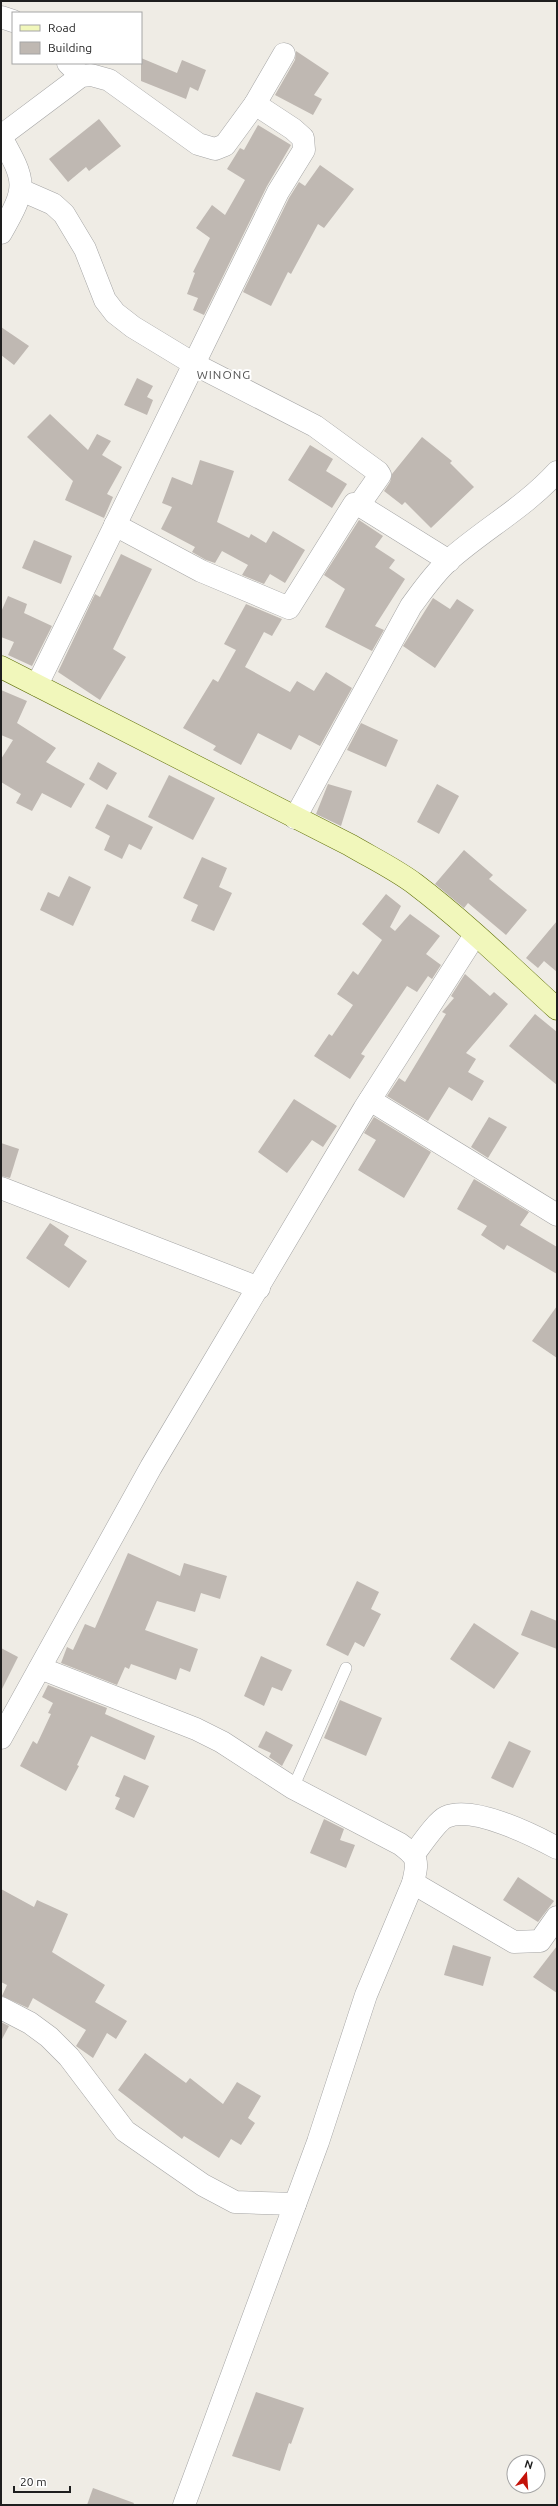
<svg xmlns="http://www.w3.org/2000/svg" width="558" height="2506" font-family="Ubuntu,sans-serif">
<rect width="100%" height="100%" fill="#efece5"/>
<g fill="#bfb8b2">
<path d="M296 51 329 73 314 95 322 99 313 115 275 95 295 60Z"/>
<path d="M141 58 177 73 182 60 206 70 198 91 190 87 186 99 141 81Z"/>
<path d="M99 119 121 146 89 171 86 167 68 182 49 159Z"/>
<path d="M258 125 291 145 267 186 204 315 193 310 198 298 187 294 195 273 193 272 210 238 196 228 212 205 225 215 245 180 227 169 240 148 244 150Z"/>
<path d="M320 165 354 189 324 228 318 224 291 274 288 272 271 306 243 292 289 198 299 182 305 186Z"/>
<path d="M1 327 29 346 14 365 1 355Z"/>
<path d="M137 378 153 386 147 397 153 400 147 415 124 405Z"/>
<path d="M50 414 88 450 97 434 111 441 102 455 122 467 107 494 113 497 104 518 65 500 73 481 27 437Z"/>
<path d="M422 437 452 461 450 463 474 487 431 528 405 502 402 505 384 491 390 482 392 474Z"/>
<path d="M310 445 333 459 326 471 347 484 332 508 288 480Z"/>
<path d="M200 460 234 471 217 522 249 538 251 534 266 543 273 531 305 550 285 583 270 574 264 584 242 575 248 565 222 551 215 563 206 560 192 552 195 547 161 529 172 507 162 503 172 477 192 485Z"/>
<path d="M359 520 383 536 375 547 395 560 389 568 405 579 375 626 384 630 372 651 325 627 345 589 324 575Z"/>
<path d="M34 540 72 556 61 584 22 568Z"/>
<path d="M121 554 152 569 113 649 126 657 100 700 58 672 95 594 100 597Z"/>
<path d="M8 596 27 604 24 613 52 626 32 666 8 655 14 642 1 637V612Z"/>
<path d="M433 598 450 609 457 599 474 610 435 668 403 646Z"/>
<path d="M246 604 282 619 272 636 264 632 245 667 290 692 297 681 314 691 326 672 352 688 320 746 299 735 291 750 258 733 241 765 213 750 216 746 183 728 213 679 218 682 236 650 224 644Z"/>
<path d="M1 690 27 701 17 723 56 748 46 762 85 784 71 808 42 793 32 811 16 803 21 794 1 782V759L13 740 1 735Z"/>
<path d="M361 723 398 740 386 767 347 750Z"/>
<path d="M98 762 117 773 107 790 89 779Z"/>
<path d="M169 775 215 798 193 840 148 817Z"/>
<path d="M328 784 352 791 341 826 316 814Z"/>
<path d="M437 784 459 796 439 834 417 822Z"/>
<path d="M107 804 153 827 141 850 129 844 122 859 104 850 110 836 95 828Z"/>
<path d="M464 850 493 875 489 879 527 910 506 935 468 903 464 908 435 884Z"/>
<path d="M202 857 227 868 219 887 232 893 214 931 191 921 198 905 183 898Z"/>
<path d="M69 876 91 887 73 926 40 910 48 892 59 897Z"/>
<path d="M386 894 401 906 390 927 395 931 410 914 440 936 426 954 441 965 432 979 428 976 417 992 407 986 361 1054 365 1056 350 1079 314 1056 329 1034 332 1036 353 1005 337 994 353 971 358 975 382 940 362 924Z"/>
<path d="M557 921V972L544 961 538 968 526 958Z"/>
<path d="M465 974 490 996 494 992 508 1004 466 1053 476 1059 468 1072 484 1081 472 1101 449 1087 428 1121 387 1096 399 1078 405 1082 446 1014 442 1012 454 998 451 996Z"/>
<path d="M535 1014 557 1032V1085L509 1046Z"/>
<path d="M294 1099 337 1126 323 1147 312 1140 287 1173 258 1152Z"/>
<path d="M374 1117 431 1152 404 1198 358 1170 376 1140 364 1133Z"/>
<path d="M489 1117 507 1127 488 1158 471 1147Z"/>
<path d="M1 1143 19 1149 10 1178 1 1176Z"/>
<path d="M474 1179 529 1212 520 1225 557 1247V1274L507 1245 504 1250 481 1235 487 1226 457 1209Z"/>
<path d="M50 1223 69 1236 64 1245 87 1261 69 1288 26 1258Z"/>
<path d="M557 1306V1358L532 1341Z"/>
<path d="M128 1553 180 1576 184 1563 227 1576 220 1599 201 1593 195 1612 157 1601 145 1630 198 1649 190 1672 180 1668 176 1680 131 1664 129 1669 125 1667 117 1685 61 1663 67 1647 73 1650 85 1624 95 1628Z"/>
<path d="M357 1581 379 1592 371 1609 381 1614 364 1647 355 1642 348 1656 326 1645Z"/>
<path d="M531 1610 557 1621V1649L521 1635Z"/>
<path d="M474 1623 519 1653 494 1689 450 1659Z"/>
<path d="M1 1648 18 1657 1 1691Z"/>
<path d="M261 1656 292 1670 282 1691 272 1687 264 1706 244 1696Z"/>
<path d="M48 1685 107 1708 105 1714 155 1736 145 1760 91 1736 77 1765 79 1766 66 1791 20 1766 33 1741 37 1744 51 1714 48 1713 53 1703 42 1697Z"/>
<path d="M340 1700 382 1718 366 1756 324 1738Z"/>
<path d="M266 1731 293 1745 282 1766 269 1757 271 1753 258 1747Z"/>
<path d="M509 1741 531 1751 513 1788 491 1778Z"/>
<path d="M124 1775 149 1786 134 1818 115 1809 120 1798 115 1796Z"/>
<path d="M324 1819 344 1829 340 1840 355 1845 346 1868 310 1853Z"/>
<path d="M518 1877 554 1901 538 1922 503 1900Z"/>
<path d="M1 1889 34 1907 37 1900 68 1914 52 1952 105 1985 95 2002 127 2021 116 2039 107 2033 93 2058 76 2046 86 2030 33 1998 28 2008 2 1996 7 1985 1 1982Z"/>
<path d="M453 1945 491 1957 483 1986 444 1975Z"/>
<path d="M557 1946V1993L533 1977Z"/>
<path d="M1 2022 9 2026 1 2041Z"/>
<path d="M145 2053 186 2083 190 2078 223 2104 237 2082 261 2096 248 2118 255 2123 241 2145 231 2139 219 2158 184 2136 182 2139 118 2090Z"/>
<path d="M256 2392 304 2408 291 2444 289 2443 280 2471 232 2456Z"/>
<path d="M93 2488 134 2503 133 2505H87Z"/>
</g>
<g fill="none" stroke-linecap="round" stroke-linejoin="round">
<defs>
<path id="lane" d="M293 1788 346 1668"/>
<g id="street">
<path d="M1 17 13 21"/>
<path d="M68 63 81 76"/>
<path d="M1 136 81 76 91 75 109 80 198 144 215 149 225 145 255 104 284 54"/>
<path d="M1 137C26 182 28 186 1 233"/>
<path d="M21 190 53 204 64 214 85 249 105 300 115 313 133 327 194 364 315 426 378 472 380 475 359 505"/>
<path d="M115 525 201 571 289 608 354 504 359 505 449 561"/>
<path d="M37 685 278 192 304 150 303 138 293 129 255 104"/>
<path d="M295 818 411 606C423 590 433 575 448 561 484 529 524 508 557 472"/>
<path d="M370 1100 557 1215"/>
<path d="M1 1188 259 1288"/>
<path d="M40 1668 196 1729 222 1742 293 1788 400 1844C419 1858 418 1861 413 1883L366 1995 318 2142 184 2505"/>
<path d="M1 1738 151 1467 364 1109 475 935"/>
<path d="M414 1854C421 1845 437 1821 446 1817 473 1805 533 1835 557 1848"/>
<path d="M413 1883 514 1942 540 1941 557 1917"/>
<path d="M1 2008 30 2023 49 2037 69 2057 125 2131 203 2185 235 2202 295 2204"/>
</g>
<path id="secondary" d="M1 667 350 845C372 858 395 869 415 884 465 922 511 967 557 1009"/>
</defs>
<use href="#lane" stroke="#a5a5a5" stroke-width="12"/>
<use href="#street" stroke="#a5a5a5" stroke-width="23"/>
<use href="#secondary" stroke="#61710a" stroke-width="23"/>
<use href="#lane" stroke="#fff" stroke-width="11"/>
<use href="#street" stroke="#fff" stroke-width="22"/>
<use href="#secondary" stroke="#f1f7bb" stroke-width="22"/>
</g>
<g text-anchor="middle" stroke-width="4" stroke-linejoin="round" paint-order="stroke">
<g font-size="12" letter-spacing="1" fill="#515151" stroke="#fff">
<text x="224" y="379">WINONG</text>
</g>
</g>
<rect width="558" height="2506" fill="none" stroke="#1e1e1e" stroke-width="4"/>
<rect x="12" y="12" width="130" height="52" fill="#ffffff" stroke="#a5a5a5"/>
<rect x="20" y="25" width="20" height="6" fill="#f1f7bb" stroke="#a5a5a5"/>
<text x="48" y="32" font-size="12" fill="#1e1e1e">Road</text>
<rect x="20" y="42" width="20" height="12" fill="#bfb8b2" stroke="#a5a5a5"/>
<text x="48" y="52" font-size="12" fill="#1e1e1e">Building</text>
<g transform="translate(526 2474) rotate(17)"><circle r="19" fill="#ffffff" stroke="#a5a5a5"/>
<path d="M0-3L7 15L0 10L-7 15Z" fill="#c41209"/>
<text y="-6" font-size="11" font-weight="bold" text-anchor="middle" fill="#1e1e1e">N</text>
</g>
<path d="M14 2486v6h56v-6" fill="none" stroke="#1e1e1e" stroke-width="2"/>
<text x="20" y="2486" font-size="12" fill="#1e1e1e" stroke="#ffffff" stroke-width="3" paint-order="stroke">20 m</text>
</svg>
